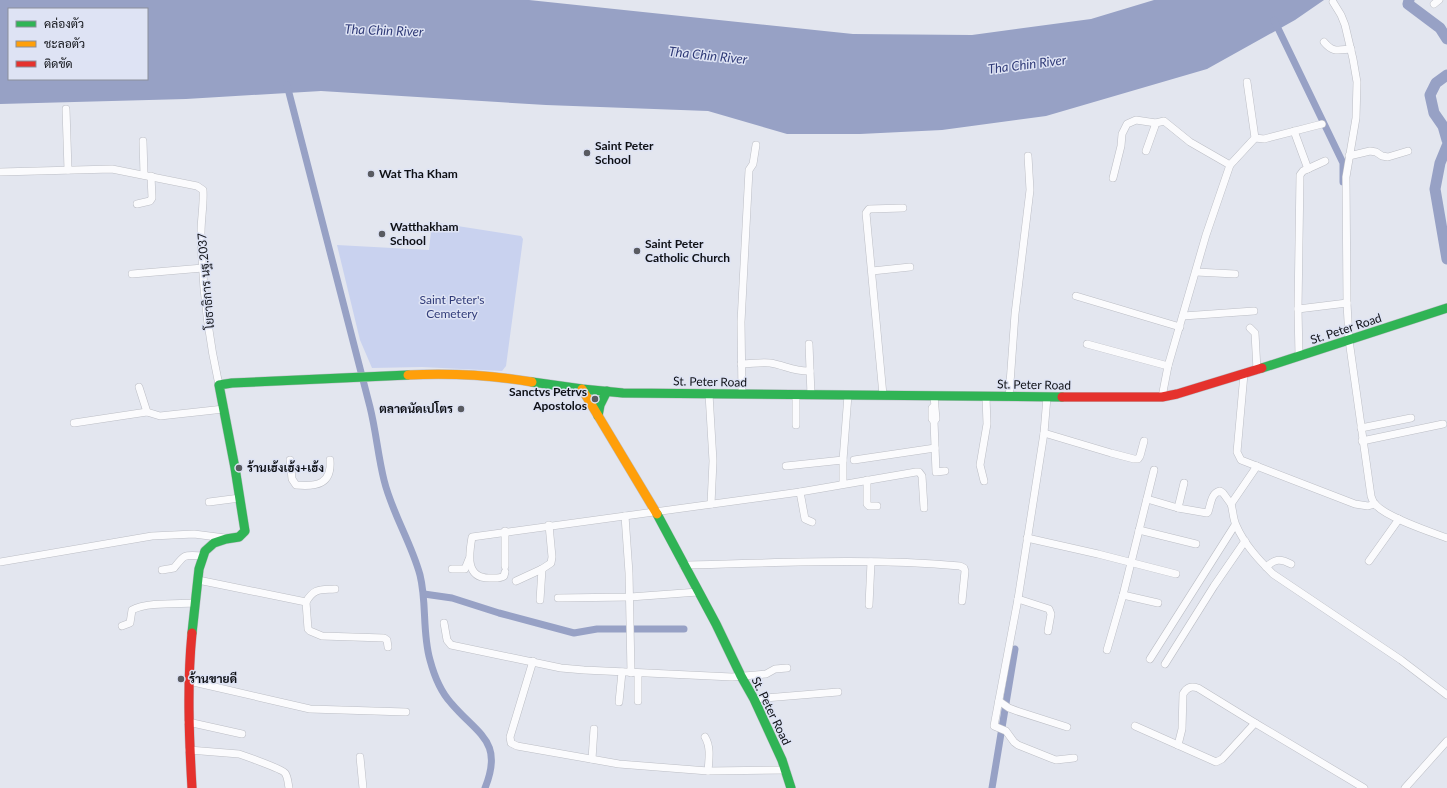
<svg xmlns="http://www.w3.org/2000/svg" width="1447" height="788" font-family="Lato,Sarabun,sans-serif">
<rect width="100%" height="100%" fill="#e3e6ef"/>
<path fill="#c9d2ef" d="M432 222 521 236 523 239 506 366 502 371 422 367 372 368 360 340 337 245 429 250Z"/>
<path fill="#97a1c5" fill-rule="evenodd" d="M0 0H529L853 34 972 35 1091 19 1154 0H1324L1295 20 1207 69 1046 116 942 130 860 134H787L708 111 546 105 321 91 186 99 0 104ZM9 9H147V79H9Z"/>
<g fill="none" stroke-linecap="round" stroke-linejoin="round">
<g stroke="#97a1c5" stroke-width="7">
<path d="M1274 20 1343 163V182"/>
<path d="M287 85C314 193 343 299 370 407 376 431 378 456 384 480 392 513 411 542 420 575 427 603 422 632 430 660 434 675 441 692 451 703 478 735 504 741 485 788"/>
<path d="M424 594 452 598 499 613 574 633 597 629H684"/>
<path d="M992 788 1015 649"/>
</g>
<g stroke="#97a1c5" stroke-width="11">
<path d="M1409 0 1408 4 1440 28 1447 39"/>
<path d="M1447 75 1436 83 1430 95 1434 113 1443 126 1447 140"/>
<path d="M1447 146 1440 163 1435 189 1447 259"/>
</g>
<defs>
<g id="street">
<path d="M1333 2 1341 15 1345 25 1353 59 1357 82 1356 118 1346 177 1347 303 1349 340 1371 496C1372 499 1373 502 1375 504 1385 517 1431 532 1447 538"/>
<path d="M1434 4 1439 0"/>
<path d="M1324 42C1333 53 1338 50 1351 49"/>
<path d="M66 109 68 170"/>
<path d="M1294 131 1308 169"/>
<path d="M1255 138 1264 139 1322 124"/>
<path d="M143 141 144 175"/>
<path d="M1146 151 1156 123 1164 121 1190 142 1230 165"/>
<path d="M1349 156 1370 151 1376 152 1382 156 1388 157 1408 151"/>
<path d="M0 172 112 169 197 186 203 190C204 204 201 218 201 233 202 284 208 336 219 385"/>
<path d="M1113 178 1121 146 1122 134 1127 124 1136 120 1156 123"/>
<path d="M137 204 150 201 152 198 151 176"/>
<path d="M872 271 910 267"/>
<path d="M1196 272 1235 274"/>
<path d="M132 274 203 268"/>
<path d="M1076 296 1180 327"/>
<path d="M1298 309 1347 303"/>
<path d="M1183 316 1254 311"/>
<path d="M1250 328 1255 333 1257 370"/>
<path d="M809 344 811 395"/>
<path d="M1087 344 1168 366"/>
<path d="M1299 356 1298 309 1300 175 1303 171 1325 161"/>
<path d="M741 364C751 364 761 362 770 363 784 365 795 372 810 371"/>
<path d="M1244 374 1237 452 1241 460 1355 504 1368 506 1375 504"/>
<path d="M139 387 147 412 160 416 224 409"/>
<path d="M709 394 713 461 711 504"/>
<path d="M742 394 741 322 749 170 753 164 756 145"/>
<path d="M796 394V425"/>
<path d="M883 395 866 213 869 209 903 208"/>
<path d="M1009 397 1015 314 1030 190 1028 156"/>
<path d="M1047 397 1044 433 1018 599 994 726 1006 731 1014 742 1018 745 1053 759 1056 760 1074 758"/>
<path d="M1162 397 1168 366 1206 235 1230 165 1255 138 1247 82"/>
<path d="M934 406 932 408V419L934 421 936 419 934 396"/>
<path d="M934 421 936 472 945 471"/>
<path d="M74 423 147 412"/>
<path d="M1361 428 1411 418"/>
<path d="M1044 433 1111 453 1134 459H1138L1140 456 1144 441"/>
<path d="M1362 441 1443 424"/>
<path d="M290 460 292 479 296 485C317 487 332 484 330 460"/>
<path d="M854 460 935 448"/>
<path d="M786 466 843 460"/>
<path d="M1257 466 1231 504C1233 510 1233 519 1236 525 1244 544 1259 560 1273 574L1401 660 1447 695"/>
<path d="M867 480V504L869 506H877"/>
<path d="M984 481 980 465 987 424 986 397"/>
<path d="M843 484V460L848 395"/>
<path d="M800 492 805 519 812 522"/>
<path d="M1147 499 1178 508 1207 513 1208 512C1211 504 1211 493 1220 491L1223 493 1231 504"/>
<path d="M209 502 240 498"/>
<path d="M1178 508 1184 483"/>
<path d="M625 516 629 573 631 673"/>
<path d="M1139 530 1196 544"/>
<path d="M1027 538 1098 554 1176 574"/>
<path d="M1369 561 1399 519"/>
<path d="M0 562 152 536 194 534 225 538"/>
<path d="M683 565C775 563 868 558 960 566L964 568 965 571 962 601"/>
<path d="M505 566V531"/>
<path d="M1266 567C1275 559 1280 558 1291 564"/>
<path d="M452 569H465L469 559"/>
<path d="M162 570 174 568C185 554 183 555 202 556"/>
<path d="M505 572 504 576C500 579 494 578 489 578 465 578 469 554 472 537L800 492 916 472H919L922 476 924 508"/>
<path d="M198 580 306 602 308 629 310 631 322 636 384 638 387 640 388 647"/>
<path d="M516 581 542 569 551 563 552 557 549 525"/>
<path d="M1123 595 1158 603"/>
<path d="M558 598 630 597 698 592"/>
<path d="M1018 599 1049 609 1051 614 1048 631"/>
<path d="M540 600 542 569"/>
<path d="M306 602C314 588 320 590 335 589"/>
<path d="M869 605 871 562"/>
<path d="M444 623 447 640 451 645 561 668 584 670 732 677 766 674 775 669 787 668"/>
<path d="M122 626 130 623 132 610C146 602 178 604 195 603"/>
<path d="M1107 650 1123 595 1154 470"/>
<path d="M1150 659 1235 525"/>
<path d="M533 661 510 737 511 743 517 746 619 764 708 771 786 770"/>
<path d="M1165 664 1214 586 1245 541"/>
<path d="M189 681 310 709 406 712"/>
<path d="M754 699 838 692"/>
<path d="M638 701V673"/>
<path d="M999 701 1009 708 1017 711 1067 727"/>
<path d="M619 702 622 672"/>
<path d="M188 722 242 734"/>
<path d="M1135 726 1216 762 1222 759 1255 723 1364 788"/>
<path d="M705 737C711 747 709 759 708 771"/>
<path d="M1178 745 1182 729 1183 694C1187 687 1191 686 1198 688L1255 723"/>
<path d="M189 750 239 754C245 756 282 769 285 773 288 777 288 783 289 788"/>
<path d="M360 757 363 788"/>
<path d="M592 759 594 729"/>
<path d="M1405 788 1447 741"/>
</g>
<g id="fast">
<path d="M1262 368 1447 308"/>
<path d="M532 382 582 389 623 393 1062 397"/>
<path d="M598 416 600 405 607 391"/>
<path d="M657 514 716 624 741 676 754 699 782 760 791 788"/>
<path d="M192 633 199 569 205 551 214 543 226 539 239 537 245 531 235 468 219 385 232 383 408 375"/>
</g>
<g id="slow">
<path d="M408 375C450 373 491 375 532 382"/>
<path d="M582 389 657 514"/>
</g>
<g id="jam">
<path d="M1062 397H1162L1177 394 1262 368"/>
<path d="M192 633C187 684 189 736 192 788"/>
</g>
</defs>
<use href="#street" stroke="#bcbec5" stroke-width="8"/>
<use href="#fast" stroke="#bcbec5" stroke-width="10"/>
<use href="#slow" stroke="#bcbec5" stroke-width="10"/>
<use href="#jam" stroke="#bcbec5" stroke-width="10"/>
<use href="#street" stroke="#fbfbfd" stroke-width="7"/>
<use href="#fast" stroke="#30b455" stroke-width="9"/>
<use href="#slow" stroke="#ff9f0a" stroke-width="9"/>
<use href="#jam" stroke="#e5322d" stroke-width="9"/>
</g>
<g fill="#595b61" stroke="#dee3f4" stroke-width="1.5">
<circle cx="587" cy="153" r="4"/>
<circle cx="371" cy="174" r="4"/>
<circle cx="382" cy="234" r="4"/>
<circle cx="637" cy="251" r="4"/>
<circle cx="595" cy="399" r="4"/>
<circle cx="461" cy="409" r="4"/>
<circle cx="239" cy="468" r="4"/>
<circle cx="181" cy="679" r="4"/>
</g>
<g text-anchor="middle" stroke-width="3" stroke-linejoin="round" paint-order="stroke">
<g font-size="12" font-weight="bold" fill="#0e1015" stroke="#dee3f4" text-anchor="start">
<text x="595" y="150">Saint Peter<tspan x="595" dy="14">School</tspan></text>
<text x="379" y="178">Wat Tha Kham</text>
<text x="390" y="231">Watthakham<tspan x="390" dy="14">School</tspan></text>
<text x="645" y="248">Saint Peter<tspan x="645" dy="14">Catholic Church</tspan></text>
<text x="587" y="396" text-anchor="end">Sanctvs Petrvs<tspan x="587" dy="14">Apostolos</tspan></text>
<text x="453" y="413" text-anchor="end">ตลาดนัดเปโตร</text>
<text x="247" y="472">ร้านเฮ้งเฮ้ง+เฮ้ง</text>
<text x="189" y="683">ร้านขายดี</text>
</g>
<g font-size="12" fill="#0e1015" stroke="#dee3f4">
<text transform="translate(206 281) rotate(-95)" y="4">โยธาธิการ นฐ.2037</text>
<text transform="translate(1346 329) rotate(-18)" y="4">St. Peter Road</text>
<text transform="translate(710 382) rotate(1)" y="4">St. Peter Road</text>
<text transform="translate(1034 385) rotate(1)" y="4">St. Peter Road</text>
<text transform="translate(771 711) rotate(64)" y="4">St. Peter Road</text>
</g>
<g font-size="12" fill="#313c79" stroke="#dee3f4">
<text x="452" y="304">Saint Peter's<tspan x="452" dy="14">Cemetery</tspan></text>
</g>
<g font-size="13" font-style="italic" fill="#2f3a77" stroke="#dee3f4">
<text transform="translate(384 30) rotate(2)" y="5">Tha Chin River</text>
<text transform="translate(708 55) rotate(6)" y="5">Tha Chin River</text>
<text transform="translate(1027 64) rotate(-7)" y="5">Tha Chin River</text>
</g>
</g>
<rect x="8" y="8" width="140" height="72" fill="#dee3f4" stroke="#8b8f9b"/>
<rect x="16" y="21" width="20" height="6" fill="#30b455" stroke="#8b8f9b"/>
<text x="44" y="28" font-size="12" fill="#0e1015">คล่องตัว</text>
<rect x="16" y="41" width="20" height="6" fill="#ff9f0a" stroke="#8b8f9b"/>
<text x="44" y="48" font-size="12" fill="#0e1015">ชะลอตัว</text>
<rect x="16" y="61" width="20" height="6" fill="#e5322d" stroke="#8b8f9b"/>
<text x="44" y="68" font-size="12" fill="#0e1015">ติดขัด</text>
</svg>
